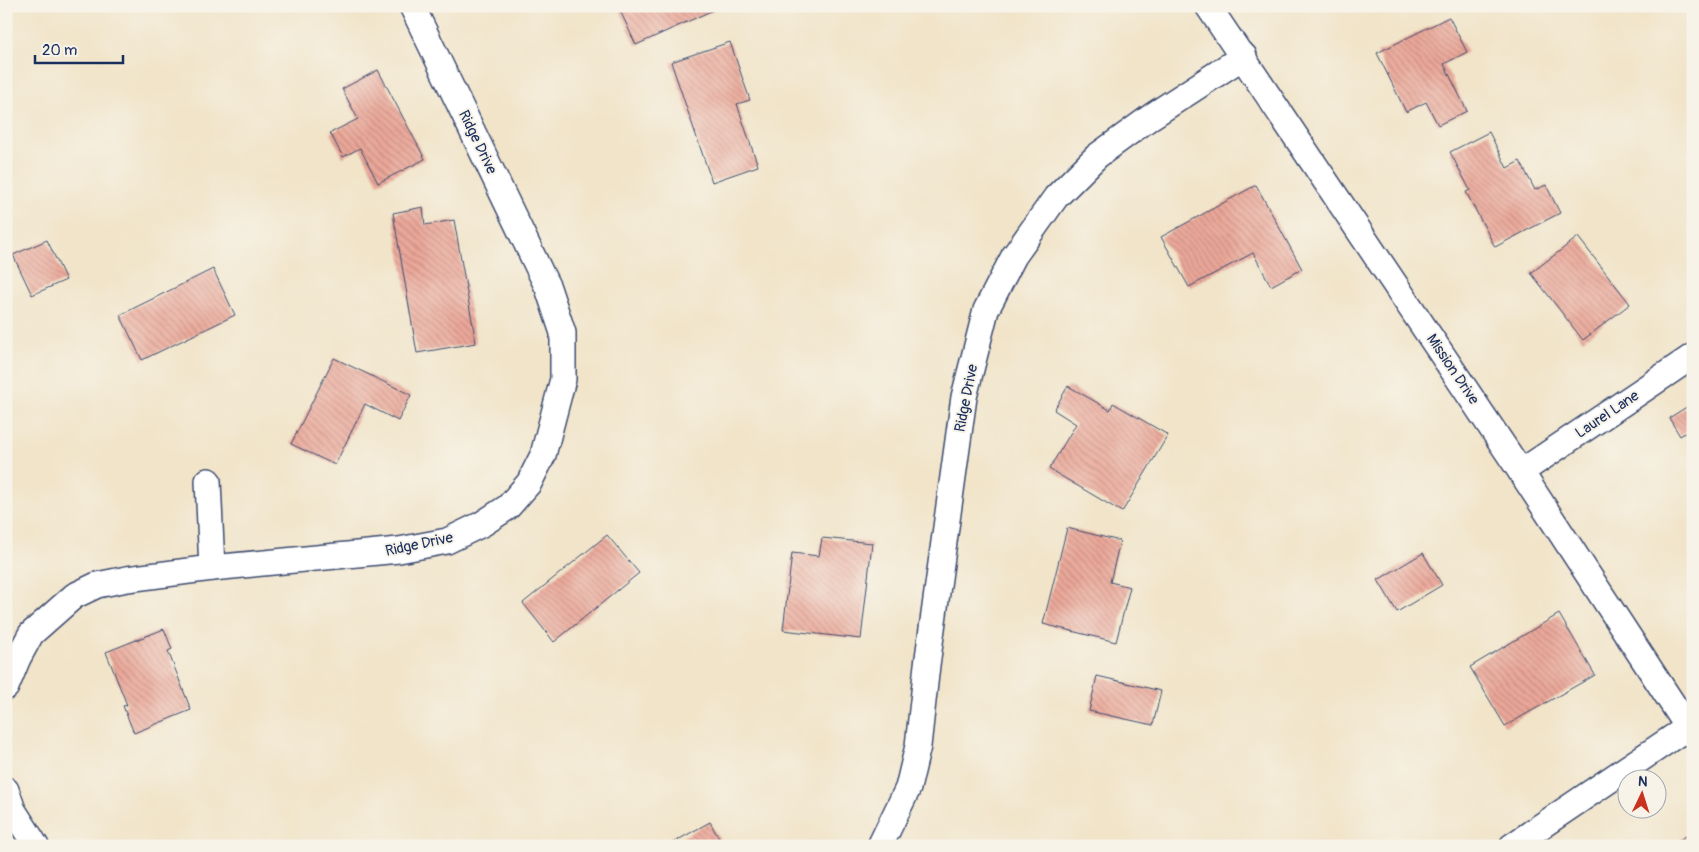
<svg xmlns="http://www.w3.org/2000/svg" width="1699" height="852" font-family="Pangolin,sans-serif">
<defs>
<pattern id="building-back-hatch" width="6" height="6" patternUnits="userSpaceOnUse" patternTransform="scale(1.25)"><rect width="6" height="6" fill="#eca899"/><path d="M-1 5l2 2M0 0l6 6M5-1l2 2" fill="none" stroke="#be8980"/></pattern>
</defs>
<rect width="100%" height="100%" fill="#f7f3e8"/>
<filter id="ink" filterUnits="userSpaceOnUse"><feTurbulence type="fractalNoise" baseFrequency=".02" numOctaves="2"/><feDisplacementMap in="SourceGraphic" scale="10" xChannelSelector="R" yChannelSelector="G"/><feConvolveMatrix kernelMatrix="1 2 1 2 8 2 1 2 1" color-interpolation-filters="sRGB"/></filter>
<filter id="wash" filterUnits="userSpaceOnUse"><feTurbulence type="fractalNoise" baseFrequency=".0096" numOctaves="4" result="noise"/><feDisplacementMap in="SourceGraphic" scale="20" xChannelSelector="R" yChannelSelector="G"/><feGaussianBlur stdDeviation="1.12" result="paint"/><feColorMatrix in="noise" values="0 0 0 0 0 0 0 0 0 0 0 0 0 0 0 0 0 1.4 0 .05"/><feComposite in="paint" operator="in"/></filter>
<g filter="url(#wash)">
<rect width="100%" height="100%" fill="#f1e4c9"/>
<g id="blocks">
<g fill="url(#building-back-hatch)">
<path d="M618 6H722L636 45Z"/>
<path d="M1449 17 1467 52 1444 64 1467 111 1438 125 1426 102 1406 112 1377 53Z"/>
<path d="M730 42 750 100 737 104 758 166 712 182 671 62Z"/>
<path d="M378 70 425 159 378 183 360 148 343 157 330 133 358 119 342 89Z"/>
<path d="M1489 132 1507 168 1520 161 1535 190 1546 185 1560 213 1495 247 1466 192 1470 190 1450 152Z"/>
<path d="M1256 185 1302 269 1271 286 1253 253 1189 287 1161 237Z"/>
<path d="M423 207 425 225 454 220 476 343 417 353 393 213Z"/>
<path d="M1578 237 1630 304 1583 340 1531 273Z"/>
<path d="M47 240 66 280 32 295 13 255Z"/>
<path d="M213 269 235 315 142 360 120 315Z"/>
<path d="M334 358 411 395 398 421 365 404 335 465 291 444Z"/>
<path d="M1068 386 1110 410 1113 403 1168 435 1122 512 1049 469 1076 424 1054 410Z"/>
<path d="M1693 403V428L1680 436 1669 418Z"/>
<path d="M1067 528 1120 541 1110 582 1130 587 1116 642 1043 624Z"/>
<path d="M607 535 639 573 554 642 523 603Z"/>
<path d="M822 538 872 543 861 639 783 630 792 553 819 556Z"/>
<path d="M1423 553 1442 585 1397 612 1378 580Z"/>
<path d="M1559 614 1595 675 1505 726 1470 667Z"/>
<path d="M164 629 172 649 168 651 191 710 134 733 123 706 127 705 106 652Z"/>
<path d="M1097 676 1161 691 1153 725 1089 711Z"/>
<path d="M710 822 723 846H667Z"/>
<path d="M1693 832V846H1669Z"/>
</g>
</g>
</g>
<g filter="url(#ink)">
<use href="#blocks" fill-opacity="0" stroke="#3b4a6e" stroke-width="1"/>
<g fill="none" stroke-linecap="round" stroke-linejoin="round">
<defs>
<g id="minor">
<path d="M1208 6 1521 472 1693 735"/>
<path d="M1521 472 1693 356"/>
<path d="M208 481 212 568"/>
<path d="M6 687 18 658 31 634 74 596 97 585 127 579 212 568 399 550 447 541 482 524 508 507 529 483 543 455 563 379V333L548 288 412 6"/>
<path d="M6 790 13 810 36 846"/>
<path d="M880 846 908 788 918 746 927 665 964 397 986 310 1014 256 1056 197 1097 156 1152 116 1244 56"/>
<path d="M1512 846 1688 727"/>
</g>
</defs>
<use href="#minor" stroke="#3b4a6e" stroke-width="28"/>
<use href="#minor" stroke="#fff" stroke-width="25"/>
</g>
</g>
<g text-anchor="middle" stroke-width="4" stroke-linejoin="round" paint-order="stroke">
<g font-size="15" fill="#1b2f5e" stroke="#f7f3e8">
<text transform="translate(478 142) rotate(64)" y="5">Ridge Drive</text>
<text transform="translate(1453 369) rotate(56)" y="5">Mission Drive</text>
<text transform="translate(966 398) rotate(-79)" y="5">Ridge Drive</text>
<text transform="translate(1607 414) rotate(-34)" y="5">Laurel Lane</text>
<text transform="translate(419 544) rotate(-12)" y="5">Ridge Drive</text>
</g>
</g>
<rect width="1699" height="852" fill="none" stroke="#f7f3e8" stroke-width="25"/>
<g transform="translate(1642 794) rotate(4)"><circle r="24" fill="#f7f3e8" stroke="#9fa5b1"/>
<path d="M0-4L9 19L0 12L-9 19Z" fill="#c8321e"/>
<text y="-8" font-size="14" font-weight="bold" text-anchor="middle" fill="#1b2f5e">N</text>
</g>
<path d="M35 55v8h88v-8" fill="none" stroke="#1b2f5e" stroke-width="2.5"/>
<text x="42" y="55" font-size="15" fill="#1b2f5e" stroke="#f7f3e8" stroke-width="4" paint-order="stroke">20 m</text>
</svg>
